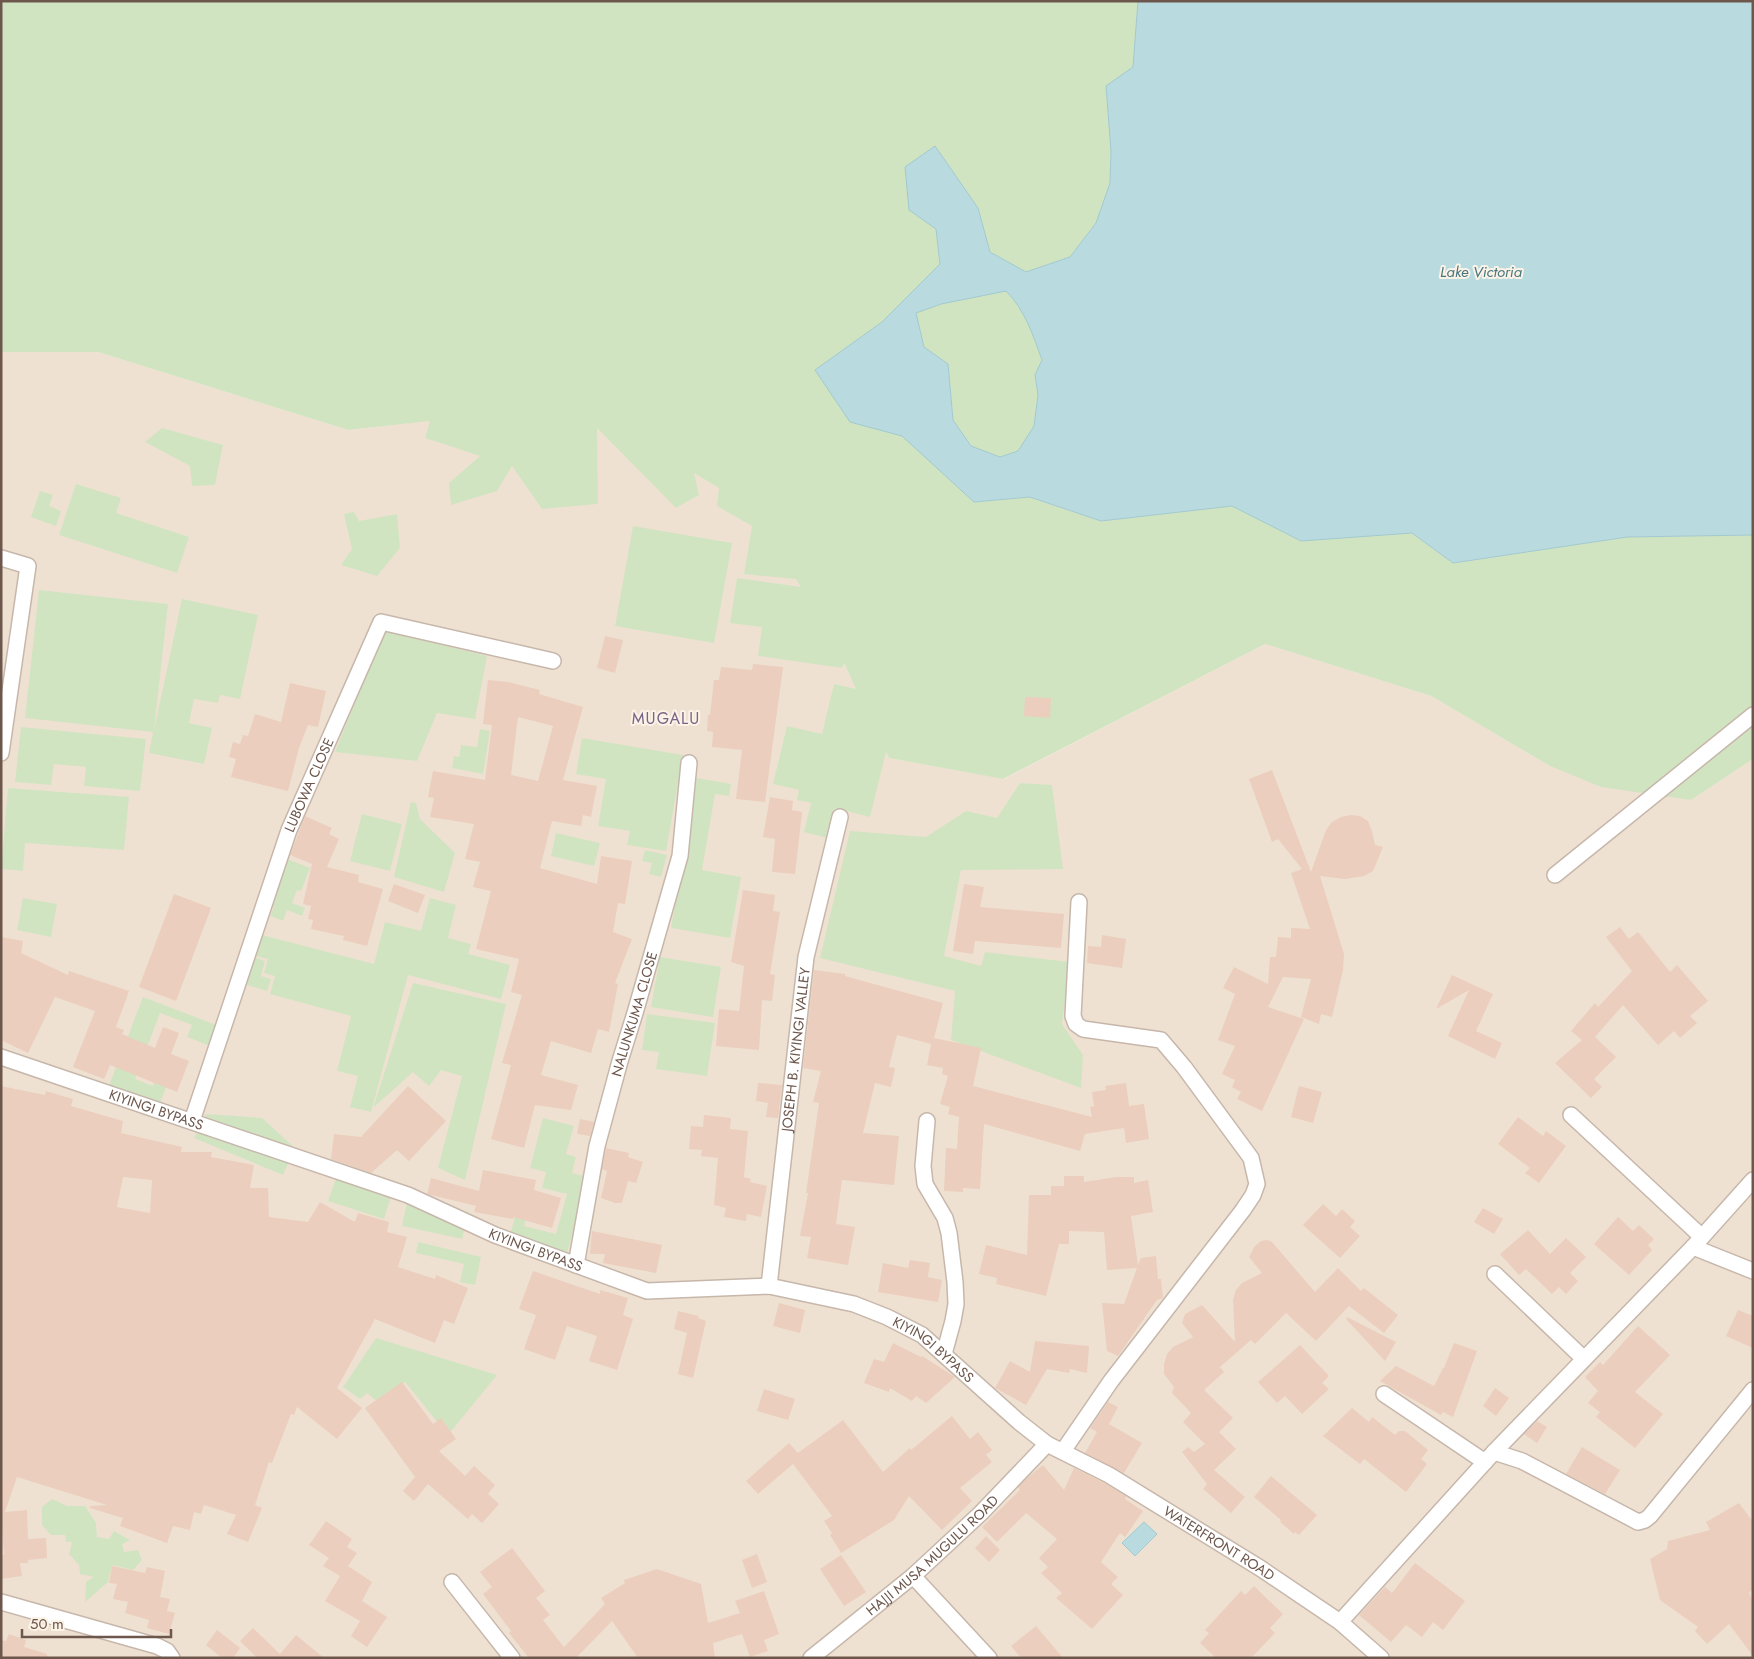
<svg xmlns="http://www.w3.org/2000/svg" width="1754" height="1659" font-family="Jost,sans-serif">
<rect width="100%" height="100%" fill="#f9efe2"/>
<path fill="#efe1d1" d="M1 352H98L348 430 577 404 754 508 832 638 889 758 1004 779 1265 644 1431 696 1550 766 1691 800 1753 759V1658H1Z"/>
<g fill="#d1e4c2">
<path d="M1 1H1138L1133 67 1106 87 1111 151 1110 183 1096 223 1070 257 1026 272 990 252 978 208 935 147 909 209 936 228 940 264 882 322 815 370 958 477 974 502 1030 497 1101 521 1232 506 1301 541 1412 533 1453 563 1627 537 1753 535V759L1691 800 1601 787 1550 766 1431 696 1265 644 1003 779 889 758 886 752 870 817 835 808 827 838 804 832 811 803 797 800 799 790 773 784 787 726 822 734 834 684 856 689 844 663 842 668 758 656 762 627 730 623 737 578 801 587 796 579 744 574 752 526 717 506 719 488 694 473 699 495 676 508 597 428 598 504 542 509 512 466 497 491 451 505 449 483 480 456 425 438 430 421 348 430 98 352H1Z"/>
<path d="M1006 291 1019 305 1030 327 1042 360 1035 375 1038 395 1034 426 1018 451 1000 457 971 446 953 420 948 364 924 347 916 313 941 304Z"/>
<path d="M162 428 223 445 215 485 192 486 190 466 145 442Z"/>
<path d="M76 484 121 498 116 513 189 537 177 573 59 535Z"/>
<path d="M40 491 53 495 49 506 61 511 56 526 31 517Z"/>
<path d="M354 512 359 521 397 514 400 548 377 576 341 565 352 549 344 514Z"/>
<path d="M633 526 732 543 714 643 615 626Z"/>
<path d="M39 590 168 604 154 730 182 599 258 615 240 699 220 695 218 703 194 699 189 723 212 728 204 764 149 753 153 732 25 718Z"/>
<path d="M384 630 487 656 475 719 437 713 417 761 335 752Z"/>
<path d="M21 727 146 739 140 791 84 786 86 767 54 764 51 785 15 782Z"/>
<path d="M480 729 490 731 483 774 452 768 454 756 459 757 461 745 477 747Z"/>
<path d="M582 738 683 755 666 851 627 845 630 831 598 826 606 779 576 774Z"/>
<path d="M697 778 731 784 729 796 715 794 702 870 741 877 730 938 671 928Z"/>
<path d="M1020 783 1052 785 1063 869 961 870 944 956 981 966 985 952 1070 962 1062 1024 1083 1055 1081 1088 951 1040 955 991 820 958 850 831 926 837 966 811 997 818Z"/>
<path d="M8 788 129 797 124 850 25 843 23 871 1 869Z"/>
<path d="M411 802 416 803 420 819 455 853 444 892 394 877Z"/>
<path d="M362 814 402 824 390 871 350 861Z"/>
<path d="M556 833 600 843 594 866 551 856Z"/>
<path d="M645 850 667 855 661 877 649 874 652 863 642 861Z"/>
<path d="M287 859 310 868 301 891 297 890 292 903 305 908 302 916 287 910 283 921 270 916 274 907 270 905Z"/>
<path d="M23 898 57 904 51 937 17 930Z"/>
<path d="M430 898 456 905 448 938 471 944 468 954 510 965 501 999 408 975 371 1112 350 1107 358 1076 337 1071 351 1016 270 994 275 976 264 973 268 959 256 956 262 935 374 964 385 922 421 931Z"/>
<path d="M253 957 265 961 261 976 271 979 267 991 244 984Z"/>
<path d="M660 957 721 967 713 1017 651 1007Z"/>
<path d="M413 983 506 1004 465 1180 438 1168 462 1076 441 1070 429 1086 413 1072 373 1108Z"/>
<path d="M143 997 216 1025 208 1045 187 1037 192 1025 160 1013 135 1079 153 1086 157 1075 169 1080 158 1108 108 1088Z"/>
<path d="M647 1014 715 1023 707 1076 656 1069 659 1052 642 1050Z"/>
<path d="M206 1114 262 1118 295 1148 283 1175 194 1138Z"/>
<path d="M543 1118 574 1126 566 1154 576 1157 572 1173 588 1177 564 1264 506 1249 520 1199 531 1202 524 1226 556 1234 567 1194 542 1188 546 1172 530 1168Z"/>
<path d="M337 1175 392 1193 384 1219 328 1201Z"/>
<path d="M408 1198 469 1212 462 1239 402 1226Z"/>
<path d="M418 1242 481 1257 475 1285 460 1282 464 1264 416 1253Z"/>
<path d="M376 1338 497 1375 448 1435 405 1382 378 1402 367 1393 360 1399 343 1387Z"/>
<path d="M52 1499 67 1506H85L96 1523 97 1537 109 1539 114 1531 130 1540 122 1544 124 1552 138 1550 142 1560 133 1570 112 1565 108 1582 85 1602 86 1582 94 1577 80 1574 79 1565 69 1554 72 1542H66L65 1535H51L42 1525V1507Z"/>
</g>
<g fill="#b9dbdf" stroke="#a1c9d0" fill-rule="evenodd">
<path d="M1138 1H1753V535L1627 537 1453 563 1412 533 1301 541 1232 506 1101 521 1030 497 974 502 902 436 850 422 815 370 882 322 940 264 936 229 909 210 905 167 935 146 978 208 990 252 1026 272 1070 257 1096 223 1110 183 1111 151 1106 86 1133 67ZM1006 291C1025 310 1033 335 1042 360L1035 375 1038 395 1034 426 1018 451 1000 457 971 446 953 420 948 364 924 347 916 313 941 304Z"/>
<path d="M1144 1522 1157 1534 1135 1556 1122 1543Z"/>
</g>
<g fill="#ebcebd" fill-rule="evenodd">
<path d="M605 636 623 640 615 673 597 668Z"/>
<path d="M753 664 783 667 765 802 736 799 742 750 712 747 713 732 707 731 708 715H710L714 680H719L721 667 752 670Z"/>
<path d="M488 680 508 682 540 690 539 694 583 707 563 780 597 786 591 817 583 815 581 826 552 821 540 868 597 884 601 856 632 861 625 904 618 903 613 932 632 939 615 983 618 984 609 1032 598 1029 591 1053 551 1041 541 1075 578 1085 571 1110 535 1105 524 1148 491 1139 511 1065 502 1063 522 995 511 992 519 959 476 949 491 891 473 887 480 862 465 859 474 824 430 817 434 798 428 797 433 771 485 780 492 725 483 724ZM518 717 553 726 538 781 511 775Z"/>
<path d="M290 683 326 691 318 727 308 725 299 748 288 791 231 777 236 759 229 757 233 742 240 744 243 735 248 736 255 714 281 722Z"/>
<path d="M1025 697 1051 698 1050 718 1024 716Z"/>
<path d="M1272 770 1311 872 1326 830 1332 822 1341 817 1351 815 1360 816 1368 821 1372 831 1375 845 1383 847 1373 871 1364 876 1345 879 1320 876 1344 954 1343 970 1332 1017 1321 1014 1319 1024 1301 1017 1311 979 1283 977 1268 1007 1304 1019 1262 1111 1237 1099 1241 1092 1232 1087 1235 1080 1222 1074 1235 1046 1218 1040 1235 994 1223 988 1234 967 1268 984 1270 957H1276L1278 937 1291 938V928L1310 929 1291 873 1302 869 1278 839 1272 842 1249 779Z"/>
<path d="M770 797 793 801 792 810 802 812 795 874 772 872 775 839 763 837Z"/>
<path d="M305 816 332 828 329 834 339 839 327 867 359 875 358 882 383 889 367 946 343 940 344 936 311 929 313 920 308 919 311 906 303 904 312 864 290 855Z"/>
<path d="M394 884 425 895 418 913 388 901Z"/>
<path d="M964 884 984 887 980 907 1064 914 1061 948 975 941 973 954 953 951Z"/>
<path d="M743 890 775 895 773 911 780 912 770 974 775 975 772 1001 762 1000 759 1050 716 1046 719 1009 739 1011 744 966 731 962Z"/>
<path d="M174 894 211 908 176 1001 139 987Z"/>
<path d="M1620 927 1629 939 1638 932 1670 972 1677 965 1708 1001 1690 1016 1697 1023 1680 1038 1674 1031 1658 1045 1623 1005 1595 1037 1616 1057 1594 1079 1602 1087 1591 1098 1555 1063 1582 1040 1571 1031 1595 1003 1598 1007 1632 971 1606 937Z"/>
<path d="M1102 935 1126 939 1122 968 1087 963 1088 946 1101 947Z"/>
<path d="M1 937 23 941 21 953 68 975 69 971 129 991 116 1027 124 1030 122 1034 155 1048 163 1027 179 1033 171 1054 189 1061 177 1092 110 1065 104 1079 73 1067 95 1011 55 997 28 1053 1 1040Z"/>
<path d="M814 970 845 974V976L943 1003 934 1038 981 1048 973 1086 1092 1117 1090 1107 1094 1106 1092 1092 1106 1090 1105 1086 1126 1083 1129 1106 1144 1104 1149 1139 1126 1143 1124 1128 1085 1134 1080 1151 984 1124 980 1189 963 1188V1192L944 1191 946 1148 957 1149 959 1117 948 1114 950 1107 940 1104 948 1076 942 1074 943 1068 927 1065 931 1044 897 1035 889 1067 895 1068 891 1087 875 1083 863 1133 899 1136 894 1185 842 1180 836 1224 855 1227 848 1265 807 1258 811 1237 800 1236 808 1193H806L819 1103 813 1102 821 1071 803 1068Z"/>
<path d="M1452 975 1493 994 1476 1031 1502 1043 1495 1059 1448 1036 1469 990 1436 1009Z"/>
<path d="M758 1083 782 1085 778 1118 766 1117 768 1103 756 1101Z"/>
<path d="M1 1086 45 1095 46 1091 73 1099 71 1106 123 1121 121 1133 182 1147 181 1152H212L211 1157 254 1165 250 1188H268L269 1217 308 1222 320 1202 355 1222 358 1213 389 1222 387 1232 407 1237 398 1267 435 1279 436 1275 468 1288 454 1324 444 1320 435 1343 375 1319 337 1388 362 1408 337 1439 297 1407 294 1415 291 1414 272 1463 269 1462 255 1505 262 1508 248 1542 227 1534 236 1515 204 1505 201 1514 194 1512 190 1530 173 1526 167 1543 120 1526 123 1518 90 1508V1506L107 1505 17 1477 5 1512 27 1510 28 1539 46 1538 47 1558 28 1560V1563H20L22 1576 1 1579V1555H4L1 1515ZM123 1177 152 1180 150 1213 117 1207Z"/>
<path d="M408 1086 446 1121 409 1161 397 1150 371 1173 331 1159 334 1134 361 1137Z"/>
<path d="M1299 1086 1322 1092 1313 1123 1291 1117Z"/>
<path d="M704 1115 731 1118 730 1129 748 1131 744 1177 751 1179 750 1182 767 1186 761 1217 747 1214 746 1221 724 1217 726 1208 714 1205 718 1158 701 1156 702 1150 689 1149 691 1126 703 1127Z"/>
<path d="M1518 1117 1543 1136 1546 1131 1566 1146 1539 1183 1525 1173 1530 1168 1498 1144Z"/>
<path d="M580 1119 594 1122 590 1136 577 1134Z"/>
<path d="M606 1148 629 1153 628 1157 643 1162 636 1183 628 1181 622 1203H615L601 1198 607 1171 602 1169Z"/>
<path d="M483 1170 536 1180 534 1190 561 1198 552 1228 513 1217V1219L474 1212 476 1206 427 1194 431 1178 479 1191Z"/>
<path d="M1064 1176H1084V1182L1116 1177H1134V1183L1148 1180 1153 1212 1131 1216 1138 1265 1141 1258 1156 1256 1158 1279H1161L1163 1298 1157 1300 1118 1356 1107 1351 1102 1303 1124 1304 1137 1268 1107 1270 1104 1232 1069 1231V1244H1059L1046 1296 996 1284 997 1278 979 1274 986 1245 1027 1255 1029 1195H1051V1186H1064Z"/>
<path d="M1323 1204 1336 1216 1342 1209 1355 1221 1350 1227 1360 1236 1340 1258 1303 1225Z"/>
<path d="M1483 1208 1503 1219 1494 1234 1474 1222Z"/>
<path d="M1618 1217 1633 1231 1639 1225 1654 1239 1648 1245 1652 1250 1629 1275 1594 1244Z"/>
<path d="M1528 1230 1550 1254 1566 1238 1586 1257 1570 1273 1578 1281 1566 1294 1559 1287 1552 1294 1526 1269 1519 1275 1500 1254Z"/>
<path d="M592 1231 662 1245 656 1273 603 1263 605 1254H590Z"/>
<path d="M1267 1240 1272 1242 1315 1292 1338 1268 1361 1291 1364 1288 1398 1315 1384 1333 1349 1306 1316 1341 1286 1313 1255 1344 1251 1340 1220 1367 1224 1372 1204 1390 1233 1418 1219 1432 1236 1449 1214 1470 1245 1497 1231 1513 1203 1489 1207 1484 1182 1452 1188 1447 1194 1452 1205 1444 1183 1422 1191 1413 1172 1393 1174 1387 1164 1374V1364L1167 1354 1173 1347 1193 1337 1182 1323 1185 1314 1202 1305 1235 1342 1233 1300 1236 1290 1242 1283 1262 1273 1249 1257 1255 1246 1261 1241Z"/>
<path d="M910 1260 930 1263 928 1277 942 1280 938 1302 878 1292 883 1263 908 1268Z"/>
<path d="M533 1271 600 1294V1290L628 1298 623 1315 633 1319 617 1370 589 1361 597 1336 567 1326 555 1360 524 1349 536 1315 519 1309Z"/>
<path d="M779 1303 805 1310 800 1333 773 1326Z"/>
<path d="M1738 1310 1753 1316V1348L1726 1336Z"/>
<path d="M678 1311 699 1316 698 1318 706 1321 693 1378 678 1374 687 1333 674 1329Z"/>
<path d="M1347 1317 1396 1342 1385 1361 1346 1319Z"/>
<path d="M1638 1326 1670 1355 1635 1392 1663 1414 1635 1448 1596 1417 1600 1412 1588 1403 1598 1391 1585 1377 1600 1362 1603 1365Z"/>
<path d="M1035 1341 1089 1346 1087 1373 1070 1369 1069 1373 1047 1369 1026 1405 995 1388 1010 1361 1030 1372Z"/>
<path d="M893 1343 921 1357 922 1356 955 1377 926 1403 916 1396 912 1401 890 1388 889 1392 864 1383 874 1359 884 1362Z"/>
<path d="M1454 1343 1477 1351 1453 1417 1443 1412 1441 1415 1380 1381 1396 1366 1434 1386 1443 1368H1444Z"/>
<path d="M1300 1345 1329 1376 1322 1383 1329 1389 1302 1414 1285 1396 1277 1403 1258 1382Z"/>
<path d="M402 1382 433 1424 441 1418 456 1439 439 1451 465 1476 474 1466 495 1485 488 1494 499 1504 482 1523 472 1514 468 1519 428 1484 414 1501 403 1491 415 1477 365 1408Z"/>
<path d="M1495 1388 1509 1398 1496 1416 1483 1406Z"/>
<path d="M764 1389 795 1399 788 1420 757 1411Z"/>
<path d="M1108 1402 1118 1407 1109 1424 1142 1443 1124 1473 1085 1453 1097 1432 1090 1428Z"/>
<path d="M1352 1408 1369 1422 1372 1417 1395 1435 1399 1431H1405L1428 1450 1421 1459 1427 1464 1406 1492 1364 1459 1360 1464 1323 1436Z"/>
<path d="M952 1416 970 1439 978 1432 992 1450 986 1455 992 1462 960 1488 972 1501 942 1530 909 1496 894 1520 841 1553 830 1535 832 1533 824 1521 832 1516 793 1464 758 1494 746 1481 789 1443 798 1453 843 1420 883 1472 910 1448 911 1450Z"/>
<path d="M1537 1421 1547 1427 1537 1443 1524 1434Z"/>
<path d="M1582 1447 1620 1470 1605 1494 1566 1474Z"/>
<path d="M1043 1465 1064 1490 1074 1468 1104 1483 1126 1496 1125 1499 1143 1511 1125 1537 1120 1533 1101 1562 1118 1577 1111 1584 1123 1595 1092 1629 1056 1598 1062 1593 1041 1573 1048 1567 1039 1558 1057 1539 1026 1513 997 1542 982 1527 1020 1490 1018 1487 1027 1478Z"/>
<path d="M1271 1476 1317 1515 1299 1535 1295 1532 1294 1534 1280 1522 1281 1520 1254 1497Z"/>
<path d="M1739 1503 1753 1522V1588L1749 1593 1753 1603V1656L1729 1624 1707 1644 1695 1631 1698 1627 1660 1600 1650 1559 1667 1549 1668 1541 1710 1530 1706 1522Z"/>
<path d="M326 1521 352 1539 347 1547 357 1553 348 1566 372 1582 362 1601 387 1617 367 1647 351 1636 360 1621 325 1601 340 1576 323 1566 329 1558 309 1545Z"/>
<path d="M986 1536 1000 1550 989 1562 975 1548Z"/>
<path d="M512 1548 545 1591 536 1598 550 1615 543 1620 564 1647 605 1604 601 1598 625 1583 624 1580 657 1569 701 1584 708 1623 740 1613 735 1601 764 1591 779 1634 764 1640 768 1651 750 1657 742 1634 713 1643 715 1658H638L612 1621 576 1658H529L509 1633 511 1631 483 1594 492 1587 480 1572Z"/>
<path d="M757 1554 767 1582 752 1588 742 1560Z"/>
<path d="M841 1555 866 1592 844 1606 820 1569Z"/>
<path d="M1415 1563 1465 1601 1443 1630 1433 1622 1422 1637 1406 1625 1391 1642 1359 1615 1385 1587 1392 1593Z"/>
<path d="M112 1566 145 1573 147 1567 165 1571 160 1597 170 1599 167 1611 175 1613 169 1634 147 1628 149 1620 125 1613 128 1602 113 1599 117 1584 109 1583Z"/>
<path d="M1254 1586 1283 1614 1270 1628 1275 1633 1251 1658H1216L1200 1643 1209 1633 1205 1630 1241 1591 1245 1595Z"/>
<path d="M1036 1626 1063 1658H1021L1011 1646Z"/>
<path d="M253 1628 280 1654 296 1635 324 1658H257L240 1641Z"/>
<path d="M217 1630 240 1648 233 1658H222L206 1645Z"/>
<path d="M9 1634 26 1640 24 1647 47 1654V1658H1V1640L6 1641Z"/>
</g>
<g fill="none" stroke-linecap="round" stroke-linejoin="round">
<defs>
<g id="minor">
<path d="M1 558 28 566 1 753"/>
<path d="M1555 875 1753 715"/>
<path id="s1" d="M1 1057 408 1195 495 1235 647 1291 769 1286 854 1304 887 1317 922 1335 1019 1422 1047 1444 1109 1475 1260 1568 1340 1622 1381 1658"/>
<path d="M1571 1115 1702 1237"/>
<path id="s2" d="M192 1121 289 830 381 622 553 661"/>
<path d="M927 1121 923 1166 925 1184 945 1218 949 1233 955 1282 956 1304 953 1321 944 1354"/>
<path d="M1693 1247 1753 1271"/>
<path id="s3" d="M576 1265 597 1146 620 1061 635 1013 680 856 689 763"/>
<path d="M1495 1274 1584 1359"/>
<path id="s4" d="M769 1286 806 957 840 817"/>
<path d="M1384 1394 1485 1462"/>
<path d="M1063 1451 1111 1381 1243 1210 1253 1195 1257 1184 1251 1158 1184 1067 1161 1040 1083 1029 1076 1024 1073 1016 1079 902"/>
<path d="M1494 1452 1522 1461 1638 1522 1645 1520 1650 1516 1753 1390"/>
<path d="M913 1576 989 1658"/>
<path d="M452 1582 512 1658"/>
<path d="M1 1602 157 1646 167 1651 172 1658"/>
<path d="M1340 1622 1494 1452 1693 1247 1753 1180"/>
<path id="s5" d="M811 1658 913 1576 981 1513 1047 1444"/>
</g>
</defs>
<use href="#minor" stroke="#c7b7ab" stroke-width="18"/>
<use href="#minor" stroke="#fff" stroke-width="15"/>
</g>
<g text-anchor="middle" stroke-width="4" stroke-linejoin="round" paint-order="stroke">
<g font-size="14" fill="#6d574c" stroke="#fcf3e7">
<text dy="5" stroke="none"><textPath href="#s2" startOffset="356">LUBOWA CLOSE</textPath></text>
<text dy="5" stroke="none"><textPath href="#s3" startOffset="258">NALUNKUMA CLOSE</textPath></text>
<text dy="5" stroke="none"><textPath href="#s4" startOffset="238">JOSEPH B. KIYINGI VALLEY</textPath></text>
<text dy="5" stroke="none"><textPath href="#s1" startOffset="164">KIYINGI BYPASS</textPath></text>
<text dy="5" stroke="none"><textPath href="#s1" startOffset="569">KIYINGI BYPASS</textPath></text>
<text dy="5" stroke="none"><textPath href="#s1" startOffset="989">KIYINGI BYPASS</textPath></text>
<text dy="5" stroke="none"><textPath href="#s1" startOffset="1336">WATERFRONT ROAD</textPath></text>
<text dy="5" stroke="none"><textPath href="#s5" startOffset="159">HAJJI MUSA MUGULU ROAD</textPath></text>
</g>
<g font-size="15" font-style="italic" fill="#48767e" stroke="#fcf3e7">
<text x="1481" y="277">Lake Victoria</text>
</g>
<g font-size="16" letter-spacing="1" fill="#7b6489" stroke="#fcf3e7">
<text x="666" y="724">MUGALU</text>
</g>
</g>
<rect width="1754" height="1659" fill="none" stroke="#6d574c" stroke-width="5"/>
<path d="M22 1629v8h149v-8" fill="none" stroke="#6d574c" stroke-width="2.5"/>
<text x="30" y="1629" font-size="15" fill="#6d574c" stroke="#fcf3e7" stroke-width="4" paint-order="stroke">50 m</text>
</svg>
